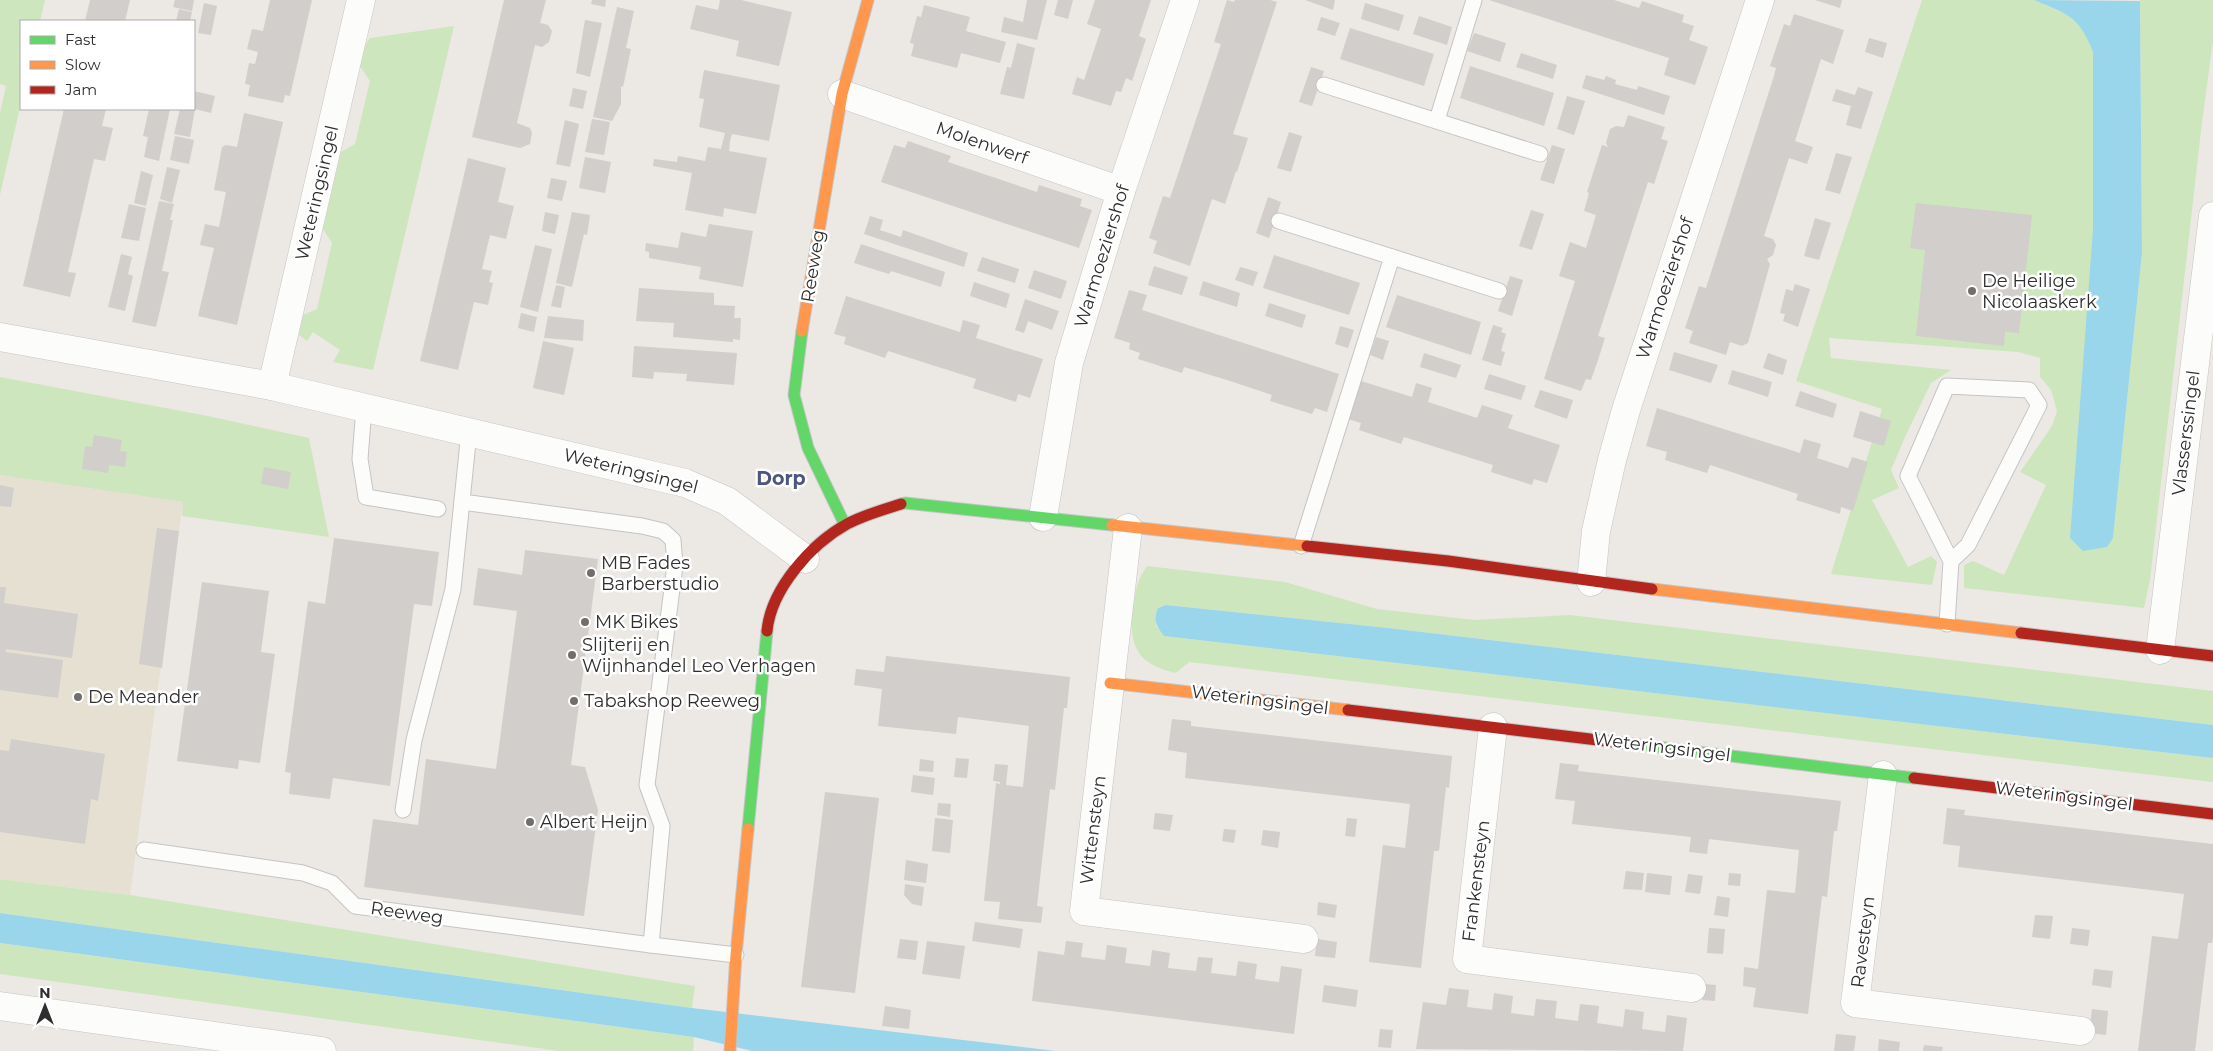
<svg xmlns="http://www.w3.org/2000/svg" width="2213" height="1051" font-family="Montserrat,sans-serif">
<rect width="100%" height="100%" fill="#ece8e4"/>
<path fill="#e6e0d3" d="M0 475 183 502 130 895 0 879Z"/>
<g fill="#cee6be">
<path d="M0 0H45L40 21H21V103L0 195V113L6 86 0 84Z"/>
<path d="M1922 0H2034L2073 17 2085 33 2093 52V229L2113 538 2142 253 2140 0H2213V41L2202 122 2150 580 2144 608 1964 588V565L1973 561 2004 575 2046 485 2020 472 2052 426 2057 411 2051 390 2040 377V358L2018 352 1829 338 1831 358 1951 370 1931 383 1905 437 1891 470 1899 488 1872 500 1908 567 1931 556 1937 562 1932 585 1831 574 1882 409 1796 381Z"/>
<path d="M454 26 373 370 333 362 340 350 313 332 307 341 299 335 303 315 317 309 332 243 323 229 341 152 355 144 370 81 360 66 366 44 370 38Z"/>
<path d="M0 377 208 416 309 438 329 537 182 516 183 502 0 475Z"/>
<path d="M1147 566 1285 582 1377 609 1475 620 1570 615 2213 691V725L1388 628 1166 605 1158 608 1156 626 1165 636 2213 758V782L1189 662 1176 673C1138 665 1128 646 1133 609 1136 590 1136 582 1147 566Z"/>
<path d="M0 879 130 895 695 986 692 1008 0 913Z"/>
<path d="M0 943 694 1037 693 1051H559L0 974Z"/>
</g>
<g fill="#99d6ec">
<path d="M2034 0 2140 1 2142 253 2113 538 2107 547 2083 551 2070 538 2093 229V52C2078 15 2069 15 2034 0Z"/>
<path d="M1166 605 1388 628 2213 725V758L1164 636C1156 626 1153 620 1158 608Z"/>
<path d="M0 913 692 1008 1056 1051H752L694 1037 0 943Z"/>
</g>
<g fill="#d1cecb">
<path d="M90 0H130L125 21H85Z"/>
<path d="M175 0H194L192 11 173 7Z"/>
<path d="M270 0H312L290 96 285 95 283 103 248 96 250 85 245 84 249 63 255 64 258 52 247 49 252 29 263 31Z"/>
<path d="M504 0H546L540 23 548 25 552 31 549 42 542 47 535 45 517 123 530 128 532 133 530 144 520 148 472 137Z"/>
<path d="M592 0H606L605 7 591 4Z"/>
<path d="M720 0H741L792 12 779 66 736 56 739 41 690 29 696 5 718 10Z"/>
<path d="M1027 0H1047L1037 40 1001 32 1004 17 1023 22Z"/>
<path d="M1058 0H1073L1068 19 1054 15Z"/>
<path d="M1095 0H1151L1139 36 1146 39 1132 81 1126 78 1121 92 1116 91 1111 106 1072 94 1077 77 1084 80 1101 29 1087 24Z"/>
<path d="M1227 0 1234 2 1235 0H1270L1277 2 1233 134 1248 138 1237 172 1236 171 1225 204 1212 199 1190 266 1153 253 1157 241 1149 238 1163 196 1170 198 1221 44 1214 42Z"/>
<path d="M1305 0H1335L1333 10Z"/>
<path d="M1489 0H1614L1639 8 1642 1 1684 15 1682 22 1694 26 1689 40 1708 47 1695 85 1664 75 1669 58Z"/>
<path d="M1815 0H1842L1840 8Z"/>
<path d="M204 3 217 6 211 35 198 33Z"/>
<path d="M1365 3 1404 15 1399 31 1361 19Z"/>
<path d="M924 5 970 17 966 31 1006 42 1000 63 961 53 957 68 911 56 914 44 910 43 917 16 921 17Z"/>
<path d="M617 7 634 11 626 48 631 49 623 87 621 86V104L612 121 593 117Z"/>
<path d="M179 9 192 12 190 21H176Z"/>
<path d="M1794 14 1844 30 1833 64 1821 59 1795 141 1813 147 1807 164 1789 158 1764 236 1773 239 1776 245 1773 255 1767 259 1770 264 1748 343 1742 346 1730 342 1726 355 1689 343 1693 331 1685 328 1699 286 1706 288 1773 79 1776 68 1770 66 1784 24 1790 26Z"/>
<path d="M1419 16 1452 27 1447 45 1413 34Z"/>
<path d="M1321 17 1340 23 1335 36 1317 30Z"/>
<path d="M585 20 602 23 590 77 576 73Z"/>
<path d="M1350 28 1434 54 1424 86 1340 59Z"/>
<path d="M1474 33 1506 43 1500 62 1467 51Z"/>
<path d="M1869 38 1887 43 1883 58 1865 52Z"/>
<path d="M1017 43 1035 48 1024 99 1000 94 1007 67 1011 68Z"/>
<path d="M1521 53 1557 65 1553 79 1516 67Z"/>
<path d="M1470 66 1554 93 1544 126 1460 98Z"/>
<path d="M1311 67 1324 71 1312 106 1299 102Z"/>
<path d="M704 70 780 85 769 141 732 134 730 141 729 151 767 158 756 214 724 208 723 217 685 210 692 173 653 166 654 159 677 162 678 156 705 161 708 147 721 149 725 133 699 127 704 99 699 98Z"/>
<path d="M1586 75 1604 80 1606 76 1616 80 1615 84 1637 90 1638 86 1670 96 1664 115 1582 88Z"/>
<path d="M1858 87 1873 92 1861 129 1846 125 1851 106 1832 101 1836 89 1855 95Z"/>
<path d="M573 88 587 91 583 109 569 106Z"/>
<path d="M194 91 215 96 211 113 195 109 190 137 174 134 180 109H194Z"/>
<path d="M1567 96 1585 101 1574 135 1557 129Z"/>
<path d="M64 109H106L102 126 113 128 105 161 94 159 68 272 76 273 70 297 23 286Z"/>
<path d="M149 109H170L159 161 144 157 148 137 143 136Z"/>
<path d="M244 113 283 122 237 325 198 316 214 248 200 245 205 224 219 227 226 192 214 190 222 147 226 145 237 147Z"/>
<path d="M1628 115 1665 127 1661 139 1668 141 1654 184 1648 182 1598 336 1605 338 1598 360 1591 380 1586 379 1581 391 1544 379 1575 281 1559 276 1570 242 1586 248 1596 215 1584 211 1589 193 1587 192 1602 145 1608 147 1606 143 1610 129 1616 126 1624 127Z"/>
<path d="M592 119 610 122 604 155 585 152Z"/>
<path d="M565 120 579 124 570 167 556 164Z"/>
<path d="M1289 132 1302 136 1291 172 1277 168Z"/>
<path d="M175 136 194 140 189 164 170 160Z"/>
<path d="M908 141 951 156 948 162 1037 192 1039 185 1082 199 1080 206 1092 210 1079 248 881 182 894 145 905 148Z"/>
<path d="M1552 145 1565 149 1554 184 1540 180Z"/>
<path d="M1836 153 1852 157 1840 194 1825 190Z"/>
<path d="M585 157 611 162 605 193 579 188Z"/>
<path d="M468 158 506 168 498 202 514 206 506 239 490 235 482 269 492 271 489 282 493 283 488 305 474 302 458 370 420 361Z"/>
<path d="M167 167 180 170 172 203 160 199Z"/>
<path d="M141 171 153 175 146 206 134 203Z"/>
<path d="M551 178 567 181 562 201 547 198Z"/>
<path d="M1268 197 1281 202 1269 238 1256 233Z"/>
<path d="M159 201 174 204 170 220H173L162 271 169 272 156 327 132 322Z"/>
<path d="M1916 203 2032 215 2019 333 2005 332 2004 346 1916 336 1925 250 1910 248Z"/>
<path d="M129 204 146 208 139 241 121 238Z"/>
<path d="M1531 210 1544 214 1532 250 1519 246Z"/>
<path d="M545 212 559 215 555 234 542 231Z"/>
<path d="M572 212 590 215 587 235 584 234 572 287 556 283Z"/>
<path d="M870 216 883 220 880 230 901 237 903 230 968 253 964 267 864 234Z"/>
<path d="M1815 218 1831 223 1819 260 1804 256Z"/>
<path d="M709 224 753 231 743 287 699 279 701 267 649 258V252L645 251 646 243 678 248 681 232 706 237Z"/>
<path d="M861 244 945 272 941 287 891 271 889 274 854 263Z"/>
<path d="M535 245 552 249 538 312 520 307Z"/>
<path d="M121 254 132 257 128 274 133 276 125 311 108 307Z"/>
<path d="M1274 255 1360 283 1349 315 1263 288Z"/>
<path d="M982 257 1019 269 1015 283 977 271Z"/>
<path d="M1154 266 1188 277 1182 295 1148 285Z"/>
<path d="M1240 267 1258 272 1253 286 1235 280Z"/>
<path d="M1034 270 1067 281 1061 299 1028 288Z"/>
<path d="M1510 276 1523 280 1512 316 1498 311Z"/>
<path d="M1203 281 1240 293 1237 307 1199 295Z"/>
<path d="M974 282 1010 294 1006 308 970 296Z"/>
<path d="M1795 284 1810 289 1798 327 1783 321 1785 314 1780 313 1786 289 1793 291Z"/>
<path d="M556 285 565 287 561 308 551 306Z"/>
<path d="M639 288 714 293V305L735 306 734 318H741L740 340 733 339V342L673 337 674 323 636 321Z"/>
<path d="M1129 290 1147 295 1142 310 1339 374 1327 412 1315 408 1312 414 1270 401 1272 395 1227 380 1184 367 1182 373 1138 359 1140 353 1129 349 1130 343 1114 338Z"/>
<path d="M1397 295 1481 322 1471 355 1386 327Z"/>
<path d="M846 296 960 332 963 320 980 325 976 338 1043 359 1030 398 1018 394 1016 402 973 388 976 379 888 351 885 358 844 344 846 337 834 334Z"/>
<path d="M1025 299 1059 311 1052 330 1028 321 1024 333 1015 330Z"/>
<path d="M1269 303 1306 315 1302 328 1265 316Z"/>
<path d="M521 313 537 317 534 332 518 328Z"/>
<path d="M548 316 584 320 583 341 544 338Z"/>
<path d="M1493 325 1503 328 1501 332 1506 334 1501 351 1505 352 1501 366 1482 360Z"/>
<path d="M1340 326 1354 330 1348 348 1335 344Z"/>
<path d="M1376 337 1389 341 1383 360 1370 355Z"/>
<path d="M543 341 574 348 564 395 533 388Z"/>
<path d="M634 346 737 353 734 385 686 381 687 374 654 372 653 379 632 377Z"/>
<path d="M1674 352 1718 365 1711 383 1669 370Z"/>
<path d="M1424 353 1461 365 1456 378 1420 367Z"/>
<path d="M1768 353 1787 360 1783 375 1763 368Z"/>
<path d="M1732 370 1772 382 1768 397 1728 384Z"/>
<path d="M1489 374 1526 386 1521 400 1484 389Z"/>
<path d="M1361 381 1412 397 1416 383 1432 388 1428 402 1477 418 1482 405 1513 415 1508 428 1560 445 1547 483 1534 479 1532 485 1491 472 1493 465 1404 437 1401 444 1359 430 1361 423 1348 419Z"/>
<path d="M1540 390 1573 400 1567 419 1534 407Z"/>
<path d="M1800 391 1837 404 1833 418 1795 406Z"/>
<path d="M1657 408 1800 453 1804 439 1821 444 1817 458 1848 468 1852 457 1868 462 1853 511 1841 507 1840 514 1796 500 1798 494 1710 465 1707 473 1665 460 1667 452 1646 446Z"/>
<path d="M1860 411 1891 421 1884 446 1853 437Z"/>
<path d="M94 435 122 440 120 451 127 452 125 467 109 465 108 473 82 469 85 446 92 447Z"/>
<path d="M264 467 291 472 288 489 261 484Z"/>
<path d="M0 485 14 488 11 507 0 506Z"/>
<path d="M157 528 179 531 162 668 139 664Z"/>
<path d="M334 538 439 552 432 606 414 604 390 786 333 778 330 799 289 794 291 773 285 772 308 601 325 604Z"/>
<path d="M525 550 598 559 571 765 585 767 598 810 584 916 364 887 373 819 418 825 426 759 496 769 517 611 473 605 478 568 522 575Z"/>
<path d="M202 582 269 591 261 652 275 654 260 763 239 760 238 769 177 761Z"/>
<path d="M0 587H6L4 603 78 614 72 658 6 649V652L63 660 58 698 0 690Z"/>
<path d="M886 656 1070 677 1067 708H1064L1055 790 1050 789 1037 906 1043 907 1041 923 998 919 1000 902 984 901 996 783 1000 784V782L993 781 995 764 1008 765 1006 785 1023 787 1029 726 958 717 956 734 878 726 882 689 854 685 856 669 884 672Z"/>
<path d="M1172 719 1191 721V726L1452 756 1449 788 1446 787 1439 851H1434L1421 968 1369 962 1383 845 1405 848 1410 804 1185 778 1187 753 1168 750Z"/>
<path d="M11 739 105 754 98 801 91 799 85 844 0 832V750L9 751Z"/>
<path d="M956 758 969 759 967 778 954 777Z"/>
<path d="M920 759 934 761 933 772 919 771Z"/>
<path d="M1560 763 1579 765 1578 771 1841 801 1837 831H1834L1827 897 1822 896 1808 1014 1753 1007 1756 988 1743 986 1744 967 1758 969 1767 890 1795 893 1799 850 1709 839 1707 854 1689 852 1691 837 1572 824 1575 801 1555 799Z"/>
<path d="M913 775 935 778 933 795 911 792Z"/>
<path d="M825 792 879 798 855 993 801 987Z"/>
<path d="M938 803 951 804 950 817 937 815Z"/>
<path d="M1947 808 1965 810 1964 815 2213 844V937L2212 943H2208L2195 1051H2138L2152 936 2178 939 2184 894 1958 867 1960 846 1943 844Z"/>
<path d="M1155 813 1173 815 1170 831 1153 829Z"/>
<path d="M935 818 953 820 950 853 932 851Z"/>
<path d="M1347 818 1357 819 1355 837 1345 836Z"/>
<path d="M1224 829 1236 830 1234 843 1222 841Z"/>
<path d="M1263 830 1280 832 1278 848 1261 845Z"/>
<path d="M906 860 928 864 926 883 904 880Z"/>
<path d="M1626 871 1644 873 1642 890 1623 889Z"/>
<path d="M1647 873 1672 876 1670 895 1645 892Z"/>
<path d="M1729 873 1741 874 1740 886 1728 885Z"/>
<path d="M1688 874 1703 876 1700 894 1685 892Z"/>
<path d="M905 884 924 887 922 906 912 904 904 895Z"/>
<path d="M1717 896 1730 898 1728 917 1714 915Z"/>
<path d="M1318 902 1337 905 1335 918 1317 915Z"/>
<path d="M2035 915 2053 916 2050 939 2032 937Z"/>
<path d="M975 922 1023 929 1020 948 972 941Z"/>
<path d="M1709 928 1725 929 1723 954 1707 953Z"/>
<path d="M2072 928 2090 930 2088 946 2070 944Z"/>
<path d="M900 939 918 941 916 960 897 958Z"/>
<path d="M1317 939 1337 942 1335 958 1315 956Z"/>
<path d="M927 941 965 946 960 979 922 974Z"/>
<path d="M1066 941 1083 943 1081 957 1105 960 1107 945 1127 948 1125 963 1150 966 1152 950 1170 953 1168 968 1196 971 1198 957 1213 958 1211 973 1236 976 1238 961 1257 964 1255 979 1279 982 1281 966 1302 969 1294 1034 1032 1001 1038 951 1064 955Z"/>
<path d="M2094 969 2113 971 2111 988 2092 985Z"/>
<path d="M1704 984 1716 985 1715 1001 1702 1000Z"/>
<path d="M1324 985 1358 990 1356 1007 1322 1002Z"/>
<path d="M1449 988 1469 990 1467 1007 1492 1010 1494 993 1513 996 1511 1013 1534 1016 1536 999 1557 1001 1555 1018 1578 1021 1580 1004 1599 1006 1597 1023 1623 1027 1625 1009 1644 1012 1642 1029 1665 1032 1667 1015 1687 1018 1683 1051 1416 1049 1423 1002 1446 1005Z"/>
<path d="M885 1006 911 1010 909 1029 882 1026Z"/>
<path d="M2092 1009 2108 1011 2106 1035 2089 1033Z"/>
<path d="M1380 1029 1393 1030 1391 1048 1378 1047Z"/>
<path d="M1836 1034 1856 1036 1854 1051H1834Z"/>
<path d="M1879 1039 1900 1042 1899 1051H1878Z"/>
<path d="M1924 1045 1943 1047 1942 1051H1923Z"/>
</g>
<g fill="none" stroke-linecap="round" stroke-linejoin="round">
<defs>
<g id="lane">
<path d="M1324 85 1540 154"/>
<path d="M1437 120 1474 0"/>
<path d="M1279 221 1499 291"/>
<path d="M364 407 360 459 366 497 438 509"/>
<path d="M462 502 642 526 663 531 673 540 675 565 647 785 662 826 651 945 736 955"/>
<path d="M1301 546 1392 257"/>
<path d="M1947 624 1951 561 1908 476 1947 386 2029 390 2039 405 1968 545 1951 561"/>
<path d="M403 810 414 740 453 589 469 432"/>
<path d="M144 850 303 873 332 883 355 906 651 945"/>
</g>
<g id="street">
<path d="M842 94 1121 191"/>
<path d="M0 337 272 386 685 483 727 501 805 559"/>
<path d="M272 386 361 0"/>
<path d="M1043 517 1069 363 1121 191 1185 0"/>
<path d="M1128 528 1084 911 1304 939"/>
<path d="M1591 582 1596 531 1612 460 1626 410 1760 0"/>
<path d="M2160 650 2213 216"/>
<path d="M1493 727 1467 959 1692 988"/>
<path d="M1883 775 1855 1003 2081 1031"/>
<path d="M0 1006 322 1051"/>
</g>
<g id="fast">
<path d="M802 331 794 395 808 448 845 525"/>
<path d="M901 504 905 503 1112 525"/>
<path d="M1623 743 1914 778"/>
<path d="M748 829 767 631"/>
</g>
<g id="slow">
<path d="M802 331 842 94 868 0"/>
<path d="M1112 525 1307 546"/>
<path d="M1652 589 2021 633"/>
<path d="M1110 683 1348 710"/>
<path d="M730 1051 736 955 748 829"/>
</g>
<g id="jam">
<path d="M1307 546 1448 561 1652 589"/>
<path d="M767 631C771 589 811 544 847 524 864 515 882 510 901 504"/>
<path d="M2021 633 2213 656"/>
<path d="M1348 710 1623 743"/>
<path d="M1914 778 2213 814"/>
</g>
</defs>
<use href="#lane" stroke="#c5c4c5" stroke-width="17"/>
<use href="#street" stroke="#c5c4c5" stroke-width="29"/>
<use href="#fast" stroke="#c5c4c5" stroke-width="13"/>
<use href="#slow" stroke="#c5c4c5" stroke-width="13"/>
<use href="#jam" stroke="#c5c4c5" stroke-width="13"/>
<use href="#lane" stroke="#fcfcfb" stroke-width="15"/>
<use href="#street" stroke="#fcfcfb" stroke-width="28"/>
<use href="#fast" stroke="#63d668" stroke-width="11"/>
<use href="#slow" stroke="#ff974d" stroke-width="11"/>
<use href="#jam" stroke="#b3261e" stroke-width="11"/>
</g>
<g fill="#706f6e" stroke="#fff" stroke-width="2">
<circle cx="1972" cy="291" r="5"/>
<circle cx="591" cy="573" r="5"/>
<circle cx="585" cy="622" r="5"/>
<circle cx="572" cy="655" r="5"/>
<circle cx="78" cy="697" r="5"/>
<circle cx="574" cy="701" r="5"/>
<circle cx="530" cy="822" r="5"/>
</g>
<g text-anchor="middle" stroke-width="5" stroke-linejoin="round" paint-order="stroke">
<g font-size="18" fill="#2e2e2e" stroke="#fff">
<text transform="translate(982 143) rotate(19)" y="6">Molenwerf</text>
<text transform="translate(317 193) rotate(-77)" y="6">Weteringsingel</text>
<text transform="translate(1102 256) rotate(-73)" y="6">Warmoeziershof</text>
<text transform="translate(813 266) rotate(-81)" y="6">Reeweg</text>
<text transform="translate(1665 288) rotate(-72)" y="6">Warmoeziershof</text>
<text transform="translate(2186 433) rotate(-83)" y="6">Vlasserssingel</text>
<text transform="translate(631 471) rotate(14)" y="6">Weteringsingel</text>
<text transform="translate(1260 700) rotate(7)" y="6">Weteringsingel</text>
<text transform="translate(1662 747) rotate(7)" y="6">Weteringsingel</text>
<text transform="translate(2064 796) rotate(7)" y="6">Weteringsingel</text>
<text transform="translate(1093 830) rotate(-83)" y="6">Wittensteyn</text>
<text transform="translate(1476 881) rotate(-83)" y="6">Frankensteyn</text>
<text transform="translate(407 913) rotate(8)" y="6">Reeweg</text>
<text transform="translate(1863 942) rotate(-83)" y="6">Ravesteyn</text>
</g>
<g font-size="18" fill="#2e2e2e" stroke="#fff" text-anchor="start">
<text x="1982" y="287">De Heilige<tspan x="1982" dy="21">Nicolaaskerk</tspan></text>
<text x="601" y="569">MB Fades<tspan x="601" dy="21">Barberstudio</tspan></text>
<text x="595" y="628">MK Bikes</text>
<text x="582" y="651">Slijterij en<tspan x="582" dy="21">Wijnhandel Leo Verhagen</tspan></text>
<text x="88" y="703">De Meander</text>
<text x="584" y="707">Tabakshop Reeweg</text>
<text x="540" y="828">Albert Heijn</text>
</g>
<g font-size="19" font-weight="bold" fill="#4d5680" stroke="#fff">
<text x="781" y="485">Dorp</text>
</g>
</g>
<rect x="20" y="20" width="175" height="90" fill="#ffffff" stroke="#ababab"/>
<rect x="30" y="36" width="25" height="8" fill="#63d668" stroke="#ababab"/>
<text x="65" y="45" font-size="15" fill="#2e2e2e">Fast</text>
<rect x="30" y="61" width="25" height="8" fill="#ff974d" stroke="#ababab"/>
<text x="65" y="70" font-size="15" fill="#2e2e2e">Slow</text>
<rect x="30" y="86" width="25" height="8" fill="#b3261e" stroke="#ababab"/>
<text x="65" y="95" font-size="15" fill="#2e2e2e">Jam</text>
<g transform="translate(45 1006)" stroke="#ffffff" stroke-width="4" paint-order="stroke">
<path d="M0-4L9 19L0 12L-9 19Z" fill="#2e2e2e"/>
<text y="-8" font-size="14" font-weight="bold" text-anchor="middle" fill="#2e2e2e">N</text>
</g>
</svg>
